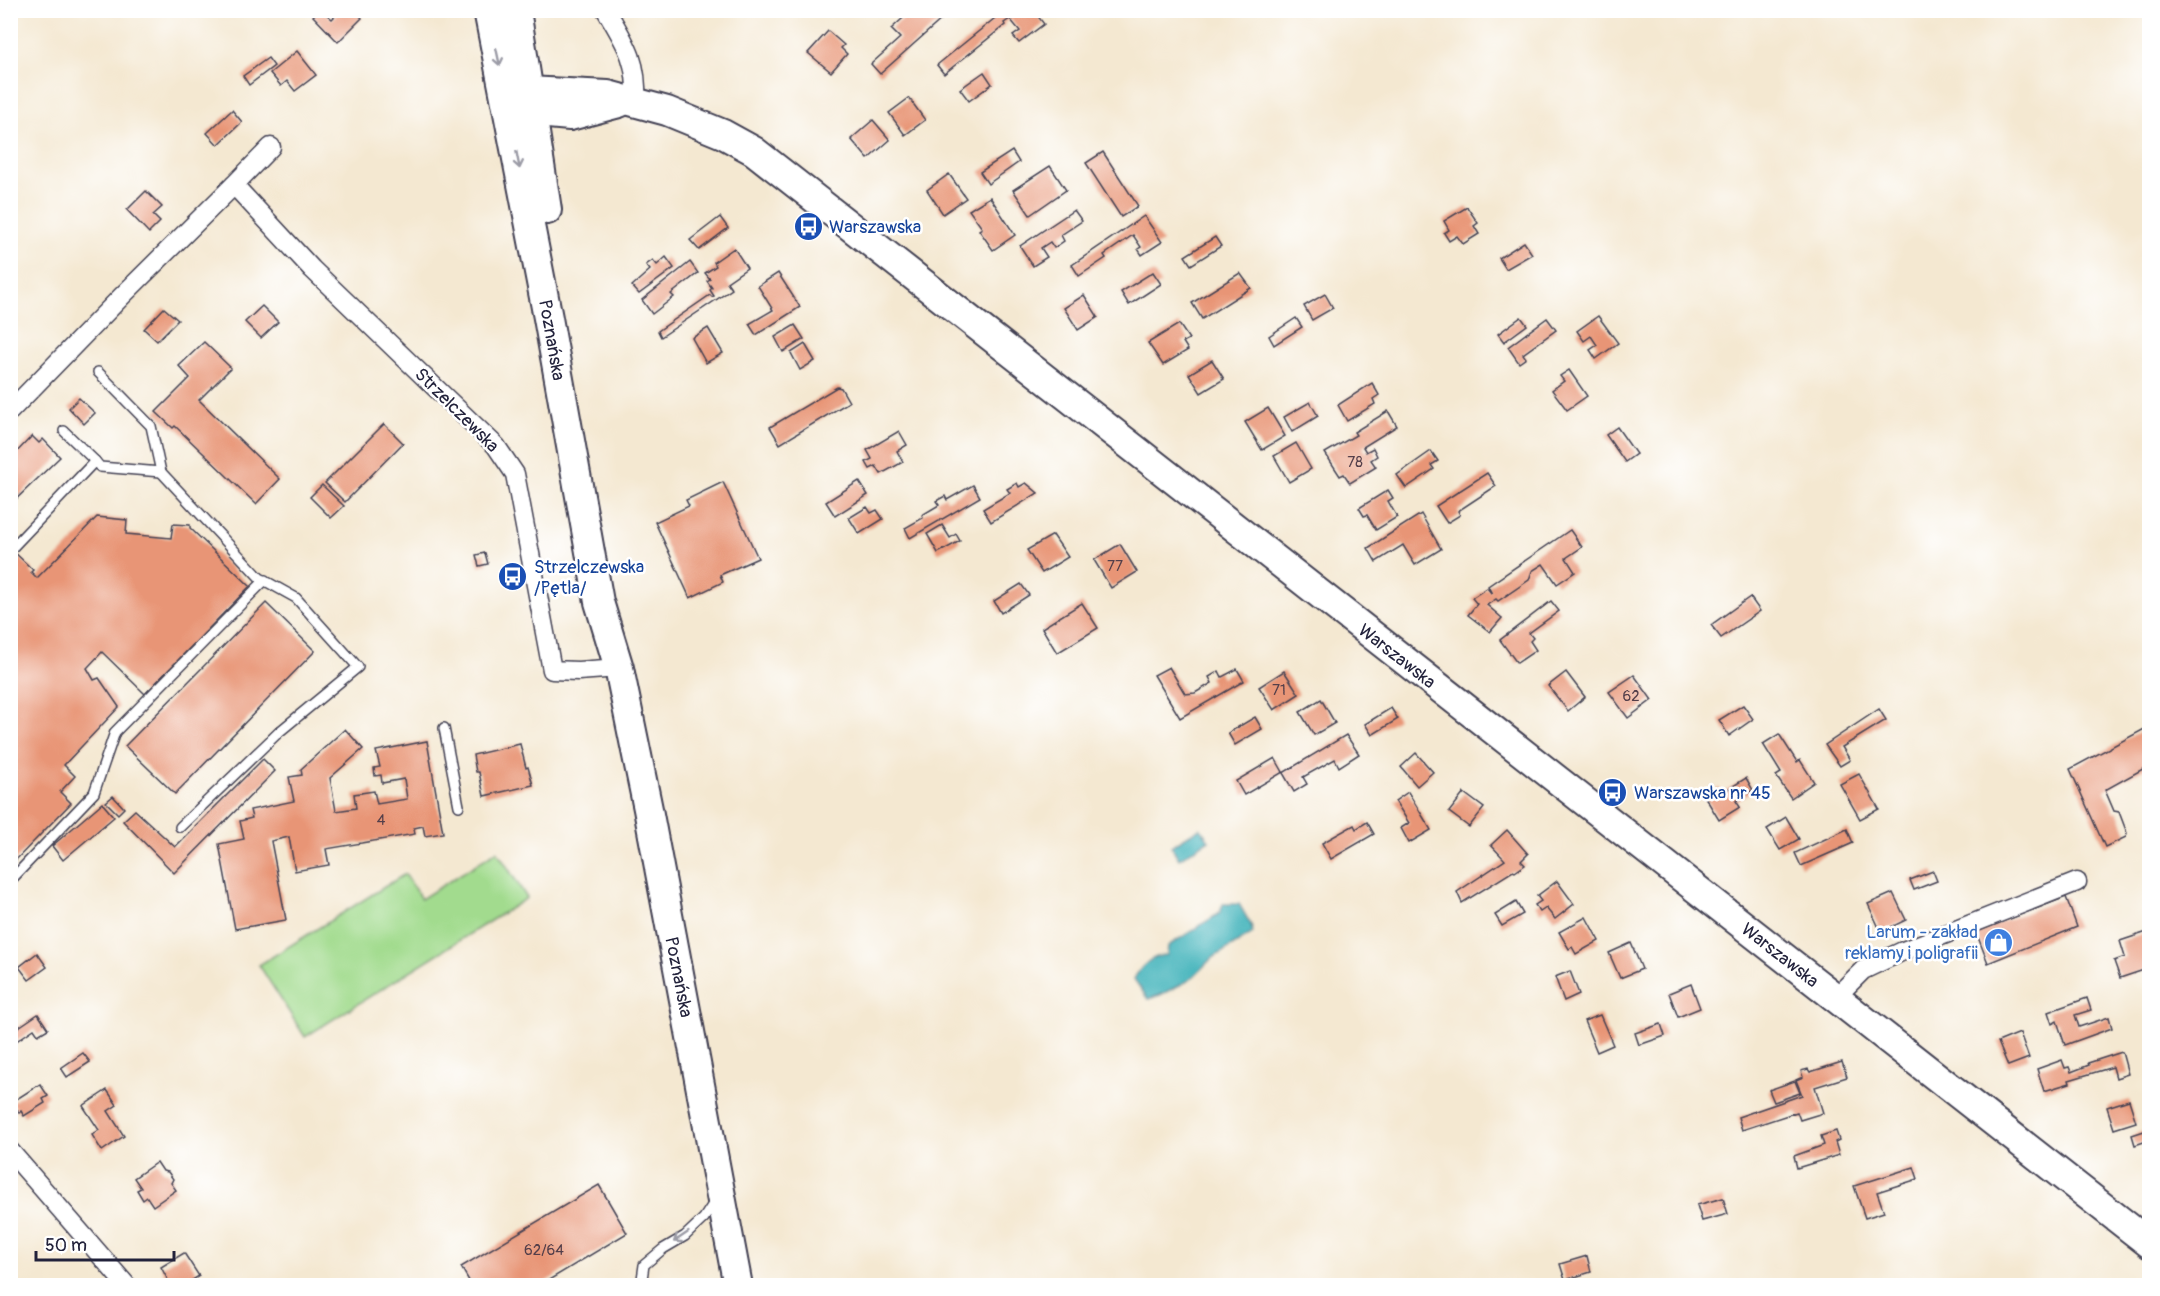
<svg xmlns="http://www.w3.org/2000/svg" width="2160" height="1296" font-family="Pangolin,sans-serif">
<rect width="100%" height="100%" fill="#fff"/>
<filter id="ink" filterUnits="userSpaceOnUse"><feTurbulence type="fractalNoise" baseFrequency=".0167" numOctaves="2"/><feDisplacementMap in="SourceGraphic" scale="12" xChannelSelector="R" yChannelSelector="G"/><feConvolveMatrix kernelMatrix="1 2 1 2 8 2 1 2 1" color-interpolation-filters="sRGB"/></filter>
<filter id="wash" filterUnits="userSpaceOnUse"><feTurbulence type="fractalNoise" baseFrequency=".008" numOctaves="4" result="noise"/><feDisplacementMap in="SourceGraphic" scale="24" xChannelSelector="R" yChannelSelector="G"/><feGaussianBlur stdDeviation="1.35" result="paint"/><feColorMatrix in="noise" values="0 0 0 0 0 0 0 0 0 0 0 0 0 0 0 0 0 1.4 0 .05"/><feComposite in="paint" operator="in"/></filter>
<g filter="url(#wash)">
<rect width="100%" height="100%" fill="#f4e8d1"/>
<path fill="#a2db8e" stroke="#627e64" stroke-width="1.5" d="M497 851 527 898 305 1037 259 965 405 874 421 899Z"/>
<g fill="#41b2ba" stroke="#326a7a" stroke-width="1.5">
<path d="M1200 828 1209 840 1179 859 1171 846Z"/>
<path d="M1223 904H1239L1251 925 1253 933 1211 959 1190 980 1160 995 1148 999 1134 979C1140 967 1152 955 1167 955L1168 946 1220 913Z"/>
</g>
<g id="blocks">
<g fill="#e89576">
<path d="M319 10H328L325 13 332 19 341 10H355L362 18 338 42 313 16Z"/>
<path d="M912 10H919L926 19 936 10H952L880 74 871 64 900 38 891 29Z"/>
<path d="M1005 10H1033L1044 24 1019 43 1013 36 1020 31 1010 19 1004 23 1005 25 944 74 937 65Z"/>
<path d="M828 31 844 45 841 48 847 54 831 72 808 53Z"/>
<path d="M297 51 316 75 295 91 287 81 281 86 270 73Z"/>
<path d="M268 58 274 66 249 85 243 76Z"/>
<path d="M984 72 992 84 969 101 960 89Z"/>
<path d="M909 98 925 120 905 135 889 113Z"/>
<path d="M232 110 242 122 218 145 207 133Z"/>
<path d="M873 120 890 140 868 159 851 139Z"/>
<path d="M1012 151 1019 162 988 184 980 172Z"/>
<path d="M1103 152 1138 206 1121 217 1086 163Z"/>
<path d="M1050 166 1066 190 1030 215 1013 190Z"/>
<path d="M949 174 966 198 943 214 927 190Z"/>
<path d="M146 191 162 207 153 215 160 222 149 233 127 210Z"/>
<path d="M990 197 1015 235 993 250 979 230 982 228 969 210Z"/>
<path d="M1467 207 1478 223 1474 226 1479 234 1463 244 1457 236 1449 241 1444 233 1449 230 1444 221Z"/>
<path d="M1074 210 1082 221 1061 235 1064 241 1054 248 1050 242 1041 248 1047 257 1033 266 1020 246Z"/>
<path d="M1144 216 1162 242 1142 255 1138 249 1141 247 1133 235 1104 255 1106 258 1079 276 1072 265Z"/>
<path d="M720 217 728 228 699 250 690 240Z"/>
<path d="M1215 237 1221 246 1191 265 1185 256Z"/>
<path d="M1524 242 1532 254 1506 269 1499 258Z"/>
<path d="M734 248 747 268 727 282 732 289 661 337 658 331 710 295 712 297 714 296 710 290 712 288 707 281 710 279 705 273 716 266 714 262Z"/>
<path d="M666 257 674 268 639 294 632 286 650 270 646 265 653 260 657 265Z"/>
<path d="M690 262 698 273 671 294 674 297 652 314 642 300Z"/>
<path d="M1153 272 1161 284 1129 305 1121 292Z"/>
<path d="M778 273 800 307 756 335 749 324 773 310 758 286Z"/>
<path d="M1240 273 1251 288 1202 319 1192 303Z"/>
<path d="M1325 294 1333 308 1312 320 1304 306Z"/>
<path d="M1084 295 1098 317 1078 330 1064 308Z"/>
<path d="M262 306 278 322 261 338 245 322Z"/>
<path d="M164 308 178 320 157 341 144 329Z"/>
<path d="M1598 316 1618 343 1596 359 1590 350 1597 345 1591 336 1584 341 1577 331Z"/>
<path d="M1521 317 1527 325 1504 342 1498 334Z"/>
<path d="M1296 318 1302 327 1274 345 1269 336Z"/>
<path d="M1547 318 1556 330 1523 354 1526 358 1519 363 1508 347Z"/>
<path d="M1179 324 1189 339 1183 342 1188 350 1163 365 1148 343Z"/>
<path d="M795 325 804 339 783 352 775 337Z"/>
<path d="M708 328 723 353 706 363 692 338Z"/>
<path d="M204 342 231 368 199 400 280 479 256 504 175 426 173 428 156 412 190 378 179 366Z"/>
<path d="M805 344 815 361 800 370 791 353Z"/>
<path d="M1212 360 1224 379 1201 393 1189 374Z"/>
<path d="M1569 370 1587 396 1567 410 1552 390 1564 381 1560 376Z"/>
<path d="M1372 383 1379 395 1373 399 1375 404 1347 421 1338 405Z"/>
<path d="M837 387 841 388 849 402 780 444 770 427Z"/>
<path d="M79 398 95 413 84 424 69 408Z"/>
<path d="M1310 402 1318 416 1292 432 1284 417Z"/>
<path d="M1268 408 1285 436 1262 450 1245 422Z"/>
<path d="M1388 411 1397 426 1363 447 1366 452 1373 448 1377 456 1371 460 1376 467 1350 483 1344 474 1340 476 1325 453 1356 435 1354 432Z"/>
<path d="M384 424 403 443 345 502 325 483Z"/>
<path d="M1617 427 1636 454 1625 462 1606 435Z"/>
<path d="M899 431 907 445 897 451 903 462 881 474 876 466 870 469 866 462 872 459 867 450Z"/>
<path d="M32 436 39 443 43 439 60 457 12 503 10 502V459Z"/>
<path d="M1296 443 1311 469 1289 482 1274 456Z"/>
<path d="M1431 451 1438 461 1431 465 1434 469 1406 488 1397 475Z"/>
<path d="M1487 473 1496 486 1458 511 1460 515 1447 523 1436 506Z"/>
<path d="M859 481 868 495 835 516 826 502Z"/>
<path d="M723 482 758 558 720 575 723 582 690 598 655 522 689 506 686 500Z"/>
<path d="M1017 483 1019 487 1026 483 1038 493 991 522 983 509 1010 493 1007 489Z"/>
<path d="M322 485 344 506 331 518 310 497Z"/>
<path d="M973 485 980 497 910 538 905 528 923 518 922 515 939 505 936 501 945 496 947 500Z"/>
<path d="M1388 490 1393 498 1388 501 1397 517 1376 530 1367 515 1364 516 1359 508Z"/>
<path d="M867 507 871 513 877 510 883 519 859 534 849 518Z"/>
<path d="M1421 514 1441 549 1415 565 1403 545 1376 562 1368 548Z"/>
<path d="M97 517 127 520 126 534 171 538 173 524 190 525V528L250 586 145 694 102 652 87 668 94 680 99 678 119 707 64 765 75 776 60 792 71 803 10 866V548L33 570 31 572 37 578Z"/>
<path d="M942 525 950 538 956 534 960 541 938 553 927 534Z"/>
<path d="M1570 530 1582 547 1566 558 1575 572 1557 584 1543 564 1532 571 1529 580 1498 601 1496 599 1487 605 1502 618 1490 632 1468 615 1477 604 1472 598 1487 588 1492 594 1488 586Z"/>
<path d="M1053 535 1068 557 1042 573 1027 550Z"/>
<path d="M1120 544 1137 572 1111 588 1094 560Z"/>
<path d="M485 553 488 564 479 566 476 555Z"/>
<path d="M1021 584 1029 595 1001 613 994 601Z"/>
<path d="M1750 597 1760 611 1721 638 1711 625Z"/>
<path d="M1551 601 1559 611 1529 633 1533 638 1530 641 1536 650 1517 663 1500 640Z"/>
<path d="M266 603 315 651 175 794 125 746Z"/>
<path d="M1082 603 1098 628 1057 653 1042 628Z"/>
<path d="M1169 667 1185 694 1195 693 1212 683 1209 677 1219 671 1222 677 1237 669 1244 681 1180 718 1154 675Z"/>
<path d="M1284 671 1299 694 1274 710 1259 687Z"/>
<path d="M1566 672 1585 697 1568 711 1548 686Z"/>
<path d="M1634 675 1652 700 1628 718 1609 692Z"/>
<path d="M1321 699 1335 723 1314 735 1300 712Z"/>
<path d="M1743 705 1753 719 1729 736 1719 720Z"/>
<path d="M1391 708 1398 719 1372 735 1365 724Z"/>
<path d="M1879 709 1886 720 1842 747 1850 760 1840 766 1825 745Z"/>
<path d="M1255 717 1262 729 1235 745 1228 733Z"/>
<path d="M2150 726V765L2105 790 2114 811 2119 812 2127 833 2126 837 2105 847 2070 769Z"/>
<path d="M345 729 363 749 330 778 336 811 356 808 354 794 374 791 377 804 407 799 404 779 382 783 381 775 375 776 374 768 380 767 376 751 427 741 443 833 425 836 423 826 414 828 415 834 326 849 329 865 295 871 289 837 271 841 286 920 235 929 219 844 244 839 240 821 252 818 250 810 294 801 289 777 302 775 301 769Z"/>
<path d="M1779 734 1797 762 1800 760 1814 782 1791 798 1776 776 1781 773 1763 744Z"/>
<path d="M1346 735 1359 754 1339 767 1335 759 1303 777 1307 784 1294 792 1283 773Z"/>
<path d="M520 744 526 768 528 767 533 785 484 796 479 772H476L473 755Z"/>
<path d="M1416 753 1433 772 1417 786 1401 767Z"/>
<path d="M1275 758 1283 772 1244 795 1236 781Z"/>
<path d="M263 759 275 771 174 873 123 821 135 810 175 847Z"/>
<path d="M1859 774 1879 809 1860 819 1840 784Z"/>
<path d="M1746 778 1753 790 1736 801 1740 807 1719 820 1705 797 1719 788 1722 793Z"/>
<path d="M1408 792 1431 830 1409 843 1401 828 1409 823 1395 801Z"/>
<path d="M1464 793 1484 808 1469 827 1449 812Z"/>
<path d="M113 796 124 808 118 814 106 802Z"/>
<path d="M102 803 114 817 63 860 52 846Z"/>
<path d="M1786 817 1799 839 1780 850 1767 829Z"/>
<path d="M1367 822 1374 834 1331 859 1322 843 1354 825 1356 829Z"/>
<path d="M1847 829 1853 843 1801 866 1795 853Z"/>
<path d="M1507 830 1528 854 1521 861 1525 865 1515 872 1513 871 1462 903 1457 892 1505 860 1491 845Z"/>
<path d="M1933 871 1937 881 1914 890 1910 880Z"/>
<path d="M1557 881 1574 904 1555 919 1546 908 1540 912 1535 905 1541 901 1537 896Z"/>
<path d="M1893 893 1906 920 1881 932 1868 904Z"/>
<path d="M2066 897 2077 927 1988 963 1976 932Z"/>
<path d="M1516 902 1523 914 1502 926 1495 915Z"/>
<path d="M1586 917 1599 941 1576 954 1572 947 1569 949 1559 932Z"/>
<path d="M2147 932 2150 939V968L2120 978 2114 961 2125 957 2120 941Z"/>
<path d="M1631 943 1642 969 1620 978 1609 953Z"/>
<path d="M37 953 47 967 29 980 19 967Z"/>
<path d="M1570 971 1579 994 1564 1001 1555 977Z"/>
<path d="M1691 984 1700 1008 1678 1017 1669 993Z"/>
<path d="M2087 998 2091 1010 2075 1015 2079 1027 2109 1017 2112 1028 2065 1045 2057 1021 2052 1024 2048 1012Z"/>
<path d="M38 1014 48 1029 38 1035 34 1029 12 1044 10 1033Z"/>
<path d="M1600 1015 1613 1045 1597 1052 1584 1021Z"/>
<path d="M1661 1024 1665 1036 1639 1045 1635 1033Z"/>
<path d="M2020 1033 2029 1058 2008 1066 1998 1042Z"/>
<path d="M2122 1052 2128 1074 2116 1078 2113 1067 2069 1080 2070 1083 2044 1091 2037 1069 2062 1060 2065 1068 2069 1067 2071 1072 2089 1065 2088 1063Z"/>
<path d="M83 1053 90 1062 67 1077 61 1068Z"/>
<path d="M1842 1062 1847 1077 1815 1087 1823 1113 1800 1120 1797 1112 1742 1130 1738 1117 1802 1095 1796 1080 1803 1077 1801 1071 1808 1069 1810 1072Z"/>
<path d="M1795 1081 1800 1093 1774 1102 1769 1090Z"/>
<path d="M40 1084 48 1096 43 1099 45 1103 24 1116 21 1111 19 1113 12 1102Z"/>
<path d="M107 1090 117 1105 108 1111 124 1136 102 1151 92 1135 99 1130 83 1106Z"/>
<path d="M2129 1100 2136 1122 2114 1129 2107 1107Z"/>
<path d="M2150 1129V1140L2135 1145 2132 1135Z"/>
<path d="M1836 1131 1839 1140 1835 1142 1839 1155 1797 1168 1794 1156 1824 1145 1821 1136Z"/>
<path d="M157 1162 163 1171 168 1172 173 1179 171 1183 176 1190 153 1206 147 1197 143 1200 137 1190 141 1188 134 1178Z"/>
<path d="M1914 1167 1918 1179 1877 1192 1884 1212 1865 1218 1854 1186Z"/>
<path d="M599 1185 627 1233 539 1286H472L461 1267Z"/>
<path d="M1723 1198 1728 1214 1702 1221 1697 1205Z"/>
<path d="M184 1253 199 1276 183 1286H171L161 1267Z"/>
<path d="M1587 1256 1591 1272 1565 1280 1560 1264Z"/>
</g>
</g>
</g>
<g filter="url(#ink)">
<use href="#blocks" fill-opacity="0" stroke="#424052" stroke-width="1.5"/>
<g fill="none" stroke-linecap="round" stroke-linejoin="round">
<defs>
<g id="service">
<path d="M98 372 151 426 161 472 260 578 296 598 358 667 279 732 180 827"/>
<path d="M64 431 95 461"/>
<path d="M12 548 95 461 100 467 161 472"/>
<path d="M444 728 459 806"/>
<path d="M10 881 94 793 115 732 265 580"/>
<path d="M641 1286 644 1265 663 1249 685 1236 704 1218 715 1201"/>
</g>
<g id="minor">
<path d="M606 10C626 44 638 61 636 101"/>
<path d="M234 185 312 269 496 446 515 474 552 670 578 671 619 668"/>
<path d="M10 411 122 296 234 185 271 147"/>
<path d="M1835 998 1863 970 1903 951 2077 882"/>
<path d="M10 1151 127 1286"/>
</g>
<g id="primary">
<path d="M488 10 548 318 599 602 619 668 648 809 738 1286"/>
<path d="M516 10 547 210"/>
<path d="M507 103 527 91 608 95 667 111 723 134 754 151 2150 1244"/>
<path d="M515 105 548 114 570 116 619 103"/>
</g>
</defs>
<use href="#service" stroke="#424052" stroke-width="12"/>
<use href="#minor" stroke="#424052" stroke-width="21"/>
<use href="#primary" stroke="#424052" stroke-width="32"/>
<use href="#service" stroke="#fff" stroke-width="9"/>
<use href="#minor" stroke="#fff" stroke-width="18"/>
<use href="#primary" stroke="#fff" stroke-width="28"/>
</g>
<defs><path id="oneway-shaft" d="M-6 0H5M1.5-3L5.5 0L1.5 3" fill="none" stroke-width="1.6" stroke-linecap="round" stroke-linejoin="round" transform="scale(1.5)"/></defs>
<g stroke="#9c9ca7">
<use href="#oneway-shaft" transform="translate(498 57) rotate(78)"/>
<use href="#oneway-shaft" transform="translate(518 160) rotate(79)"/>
<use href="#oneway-shaft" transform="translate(681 1237) rotate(146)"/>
</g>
</g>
<defs>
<symbol id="bus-disc" viewBox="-11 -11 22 22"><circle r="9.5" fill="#1a4fb4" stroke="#fff"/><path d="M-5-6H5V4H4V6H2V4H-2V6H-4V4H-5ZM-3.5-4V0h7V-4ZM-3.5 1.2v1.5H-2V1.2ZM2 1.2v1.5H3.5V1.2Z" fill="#fff"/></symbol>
<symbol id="shop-disc" viewBox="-11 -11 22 22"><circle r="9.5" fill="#3f7fe0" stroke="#fff"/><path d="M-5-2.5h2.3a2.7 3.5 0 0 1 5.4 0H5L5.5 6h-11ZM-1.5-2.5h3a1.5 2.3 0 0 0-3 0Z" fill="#fff"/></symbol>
</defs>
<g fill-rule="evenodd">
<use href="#bus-disc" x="792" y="210" width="33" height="33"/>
<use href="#bus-disc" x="496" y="560" width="33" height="33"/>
<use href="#bus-disc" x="1596" y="776" width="33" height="33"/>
<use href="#shop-disc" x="1982" y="926" width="33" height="33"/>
</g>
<g text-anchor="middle" stroke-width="5" stroke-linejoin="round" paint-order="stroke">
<g font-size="15" fill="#543f4a">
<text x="1355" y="467">78</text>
<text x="1115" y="571">77</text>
<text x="1279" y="695">71</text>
<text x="1631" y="701">62</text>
<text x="381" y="825">4</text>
<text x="544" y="1255">62/64</text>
</g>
<g font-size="18" fill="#164399" stroke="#fff" text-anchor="start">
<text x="829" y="233">Warszawska</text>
<text x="534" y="573">Strzelczewska<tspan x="534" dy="21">/Pętla/</tspan></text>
<text x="1634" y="799">Warszawska nr 45</text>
</g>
<g font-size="18" fill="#22223b" stroke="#fff">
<text transform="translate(552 340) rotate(80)" y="6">Poznańska</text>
<text transform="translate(457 410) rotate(45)" y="6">Strzelczewska</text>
<text transform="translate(1397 656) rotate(38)" y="6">Warszawska</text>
<text transform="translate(1780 955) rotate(38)" y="6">Warszawska</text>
<text transform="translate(679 977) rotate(79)" y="6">Poznańska</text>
</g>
<g font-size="18" fill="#366cbe" stroke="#fff" text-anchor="end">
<text x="1978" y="938">Larum - zakład<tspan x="1978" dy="21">reklamy i poligrafii</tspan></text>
</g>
</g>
<rect width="2160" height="1296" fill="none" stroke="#fff" stroke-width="36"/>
<path d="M36 1251v9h138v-9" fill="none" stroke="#22223b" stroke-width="3"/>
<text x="45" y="1251" font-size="18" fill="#22223b" stroke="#ffffff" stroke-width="4.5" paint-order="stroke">50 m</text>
</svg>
